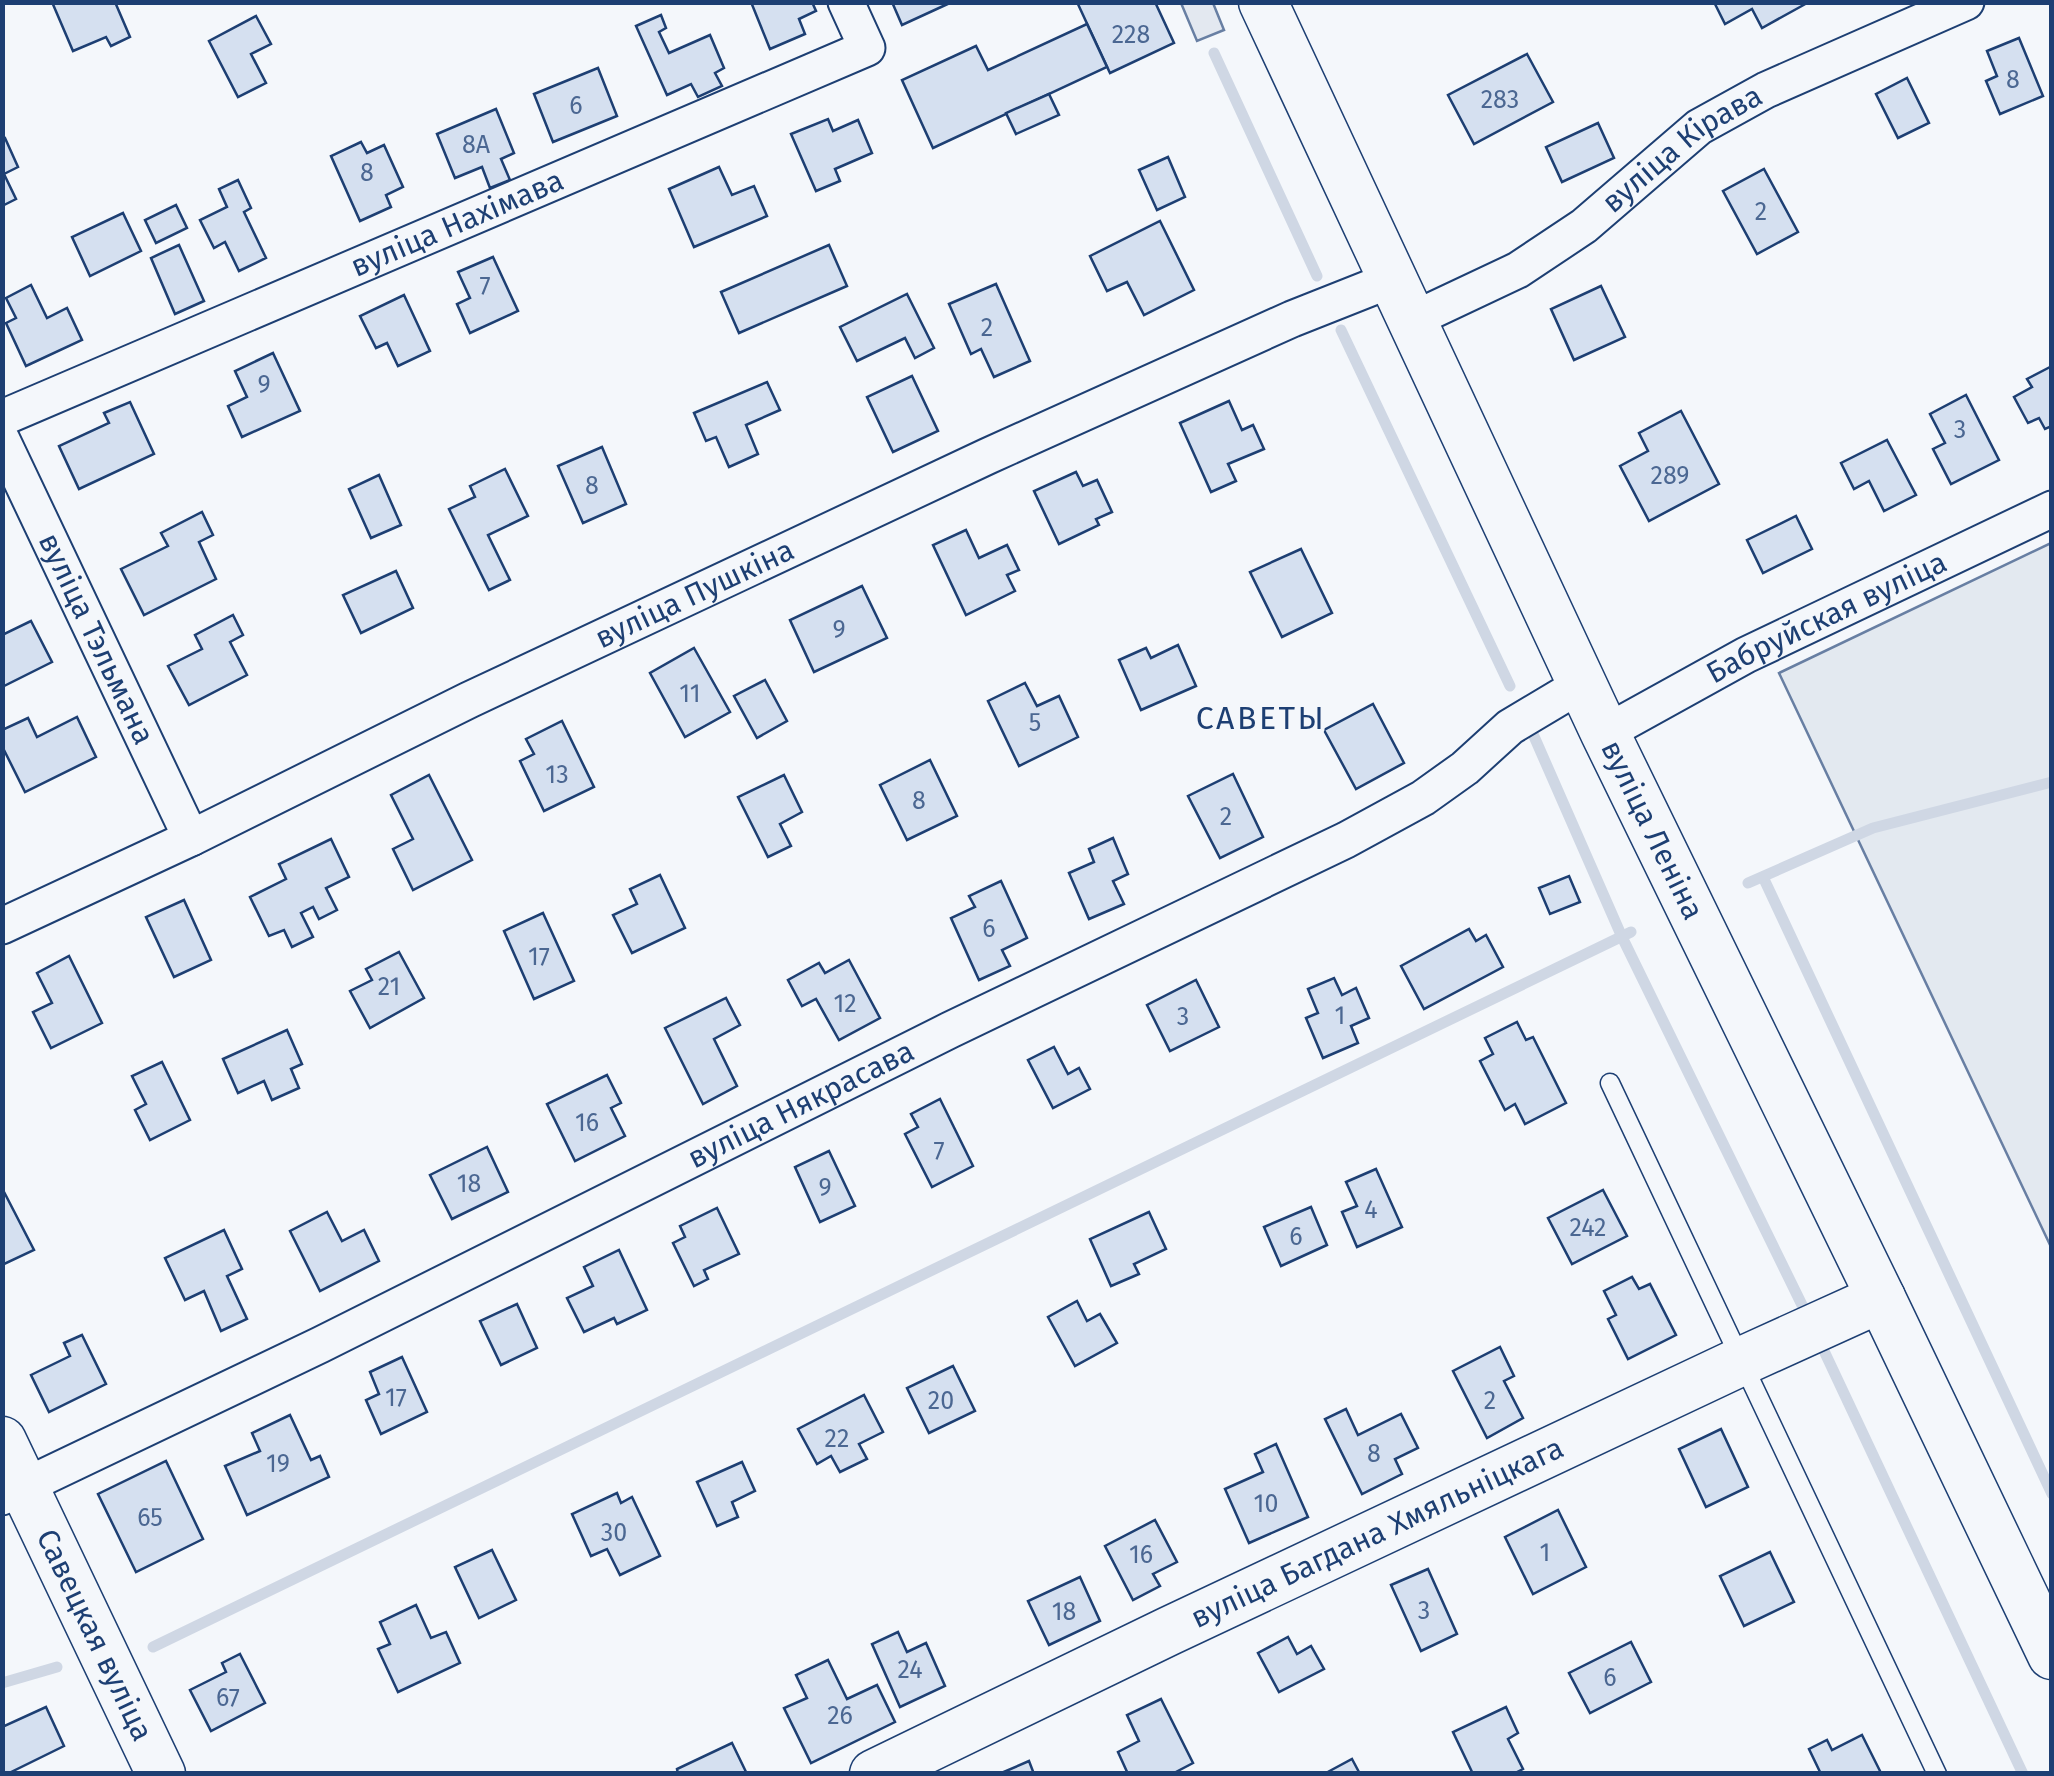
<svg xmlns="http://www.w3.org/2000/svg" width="2054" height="1776" font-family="'Fira Sans',sans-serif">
<rect width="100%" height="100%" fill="#f4f7fb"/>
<path fill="#e3e9f0" stroke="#687fa3" stroke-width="2.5" d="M2051 543V1247L1779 673Z"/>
<path fill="#e3e8f0" stroke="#687fa3" stroke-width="2.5" d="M1181 3H1213L1224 30 1197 41Z"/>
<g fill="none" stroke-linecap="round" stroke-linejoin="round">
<g stroke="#cfd7e4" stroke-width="11">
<path d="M1214 53 1317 276"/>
<path d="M1341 330 1510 686"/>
<path d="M1533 734 1622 937 1803 1307"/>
<path d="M1763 877 2052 1494"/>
<path d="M1748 883 1873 828 2052 782"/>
<path d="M1825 1353 2023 1774"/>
<path d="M153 1647 1631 932"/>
<path d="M2 1683 57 1667"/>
</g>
</g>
<g fill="#d5e0f0" stroke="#1d3f73" stroke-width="2.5">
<path d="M52 2H115L130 37 111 46 106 37 73 51Z"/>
<path d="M751 2H812L816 11 799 19 805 34 770 49Z"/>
<path d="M892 2H952L902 25Z"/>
<path d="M1077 2H1155L1174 43 1110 73Z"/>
<path d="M1714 2H1809L1762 28 1752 9 1725 24Z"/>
<path d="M661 15 666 28 659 32 669 53 710 35 724 68 715 73 722 86 698 97 691 84 667 95 636 26Z"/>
<path d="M256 16 271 44 251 54 266 83 238 97 209 41Z"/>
<path d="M1087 24 1107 67 933 148 902 80 976 46 988 70Z"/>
<path d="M2019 38 2043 96 2000 114 1986 81 1997 76 1987 51Z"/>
<path d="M1527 54 1553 102 1474 144 1448 95Z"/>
<path d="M598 68 617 116 553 142 534 94Z"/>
<path d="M1907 78 1929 123 1898 138 1876 94Z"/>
<path d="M1049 94 1059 115 1016 134 1006 113Z"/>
<path d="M496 109 514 153 501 159 510 180 490 188 482 167 455 178 437 134Z"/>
<path d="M828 119 833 131 858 120 872 153 835 169 840 181 816 191 791 134Z"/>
<path d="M1598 123 1614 158 1562 182 1546 147Z"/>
<path d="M5 138 18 167 4 174 16 199 2 206V139Z"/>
<path d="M361 142 367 153 384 145 403 187 386 195 391 207 360 221 331 156Z"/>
<path d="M1168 157 1185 197 1157 210 1139 170Z"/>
<path d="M719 167 732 195 754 186 767 216 694 247 669 189Z"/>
<path d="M1764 169 1798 232 1757 254 1723 191Z"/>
<path d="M238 180 251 208 244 212 266 258 239 271 225 242 214 248 200 220 227 207 219 189Z"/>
<path d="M176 205 187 228 156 243 145 220Z"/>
<path d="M123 213 141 251 90 276 72 237Z"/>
<path d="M1160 221 1194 290 1144 315 1127 282 1107 291 1090 256Z"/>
<path d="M179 245 204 301 175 314 151 258Z"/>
<path d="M829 245 847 286 739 333 721 292Z"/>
<path d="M493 257 518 311 470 333 457 304 470 298 458 272Z"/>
<path d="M996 284 1030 361 994 377 981 349 971 354 949 304Z"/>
<path d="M31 285 47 318 67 308 82 340 26 366 6 323 16 318 6 298Z"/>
<path d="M1601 286 1625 337 1574 360 1551 309Z"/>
<path d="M907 294 934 348 915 358 905 338 857 361 840 327Z"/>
<path d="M404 295 430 351 398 366 387 343 376 348 360 316Z"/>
<path d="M273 353 300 411 242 437 228 406 247 397 235 371Z"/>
<path d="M2052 366V426L2045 429 2039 418 2028 423 2014 397 2032 387 2027 379Z"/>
<path d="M912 376 938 431 893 452 867 397Z"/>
<path d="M767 382 780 410 746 425 758 454 729 467 716 437 706 441 694 413Z"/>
<path d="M1966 395 1999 460 1951 484 1933 449 1945 443 1930 414Z"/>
<path d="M1229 401 1242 430 1253 425 1264 449 1228 464 1236 481 1211 492 1180 423Z"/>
<path d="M130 402 154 454 79 489 59 446 109 423 104 413Z"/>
<path d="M1681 411 1719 484 1649 521 1620 466 1648 451 1639 433Z"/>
<path d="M1887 440 1916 495 1884 511 1869 481 1854 489 1841 463Z"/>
<path d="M602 447 626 504 583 523 558 466Z"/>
<path d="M505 469 528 516 488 535 510 580 489 590 449 509 475 497 470 486Z"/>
<path d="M1076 472 1083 486 1097 480 1112 512 1096 519 1099 525 1059 544 1034 491Z"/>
<path d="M379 475 401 525 371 538 349 489Z"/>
<path d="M202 512 213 535 199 542 216 579 144 615 121 569 168 546 161 533Z"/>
<path d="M1796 516 1812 549 1763 573 1747 540Z"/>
<path d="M966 530 979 558 1007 545 1019 570 1007 575 1015 591 966 615 933 545Z"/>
<path d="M1301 549 1332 613 1282 637 1250 572Z"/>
<path d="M396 571 413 608 361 633 343 595Z"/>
<path d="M862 586 887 638 814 672 790 620Z"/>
<path d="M233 615 243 635 230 642 247 675 189 705 168 666 202 649 195 635Z"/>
<path d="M31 621 52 662 2 687V635Z"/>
<path d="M1178 645 1196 686 1141 710 1119 660 1146 648 1151 658Z"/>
<path d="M694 648 730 712 685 737 650 673Z"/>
<path d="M765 680 787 721 757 738 734 696Z"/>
<path d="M1025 683 1037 706 1059 696 1078 737 1019 766 988 701Z"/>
<path d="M1373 704 1404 763 1356 789 1324 730Z"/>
<path d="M77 717 96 757 25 792 2 746V730L28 718 37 737Z"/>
<path d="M562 721 594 787 544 811 520 761 534 754 526 739Z"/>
<path d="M930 760 957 816 907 840 880 785Z"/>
<path d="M1233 774 1263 837 1220 858 1188 796Z"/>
<path d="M429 775 472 860 413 890 393 849 413 839 391 795Z"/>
<path d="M784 775 802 812 780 824 791 846 768 857 738 797Z"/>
<path d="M1113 838 1128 874 1113 881 1124 904 1089 919 1069 873 1094 862 1089 849Z"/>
<path d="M331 839 349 877 326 888 337 910 319 919 313 907 301 913 313 937 292 947 284 930 269 936 250 897 286 879 279 864Z"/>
<path d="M660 875 685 928 632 953 613 915 637 904 630 889Z"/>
<path d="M1569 876 1580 902 1550 914 1539 888Z"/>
<path d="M1001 881 1027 938 1002 950 1010 966 979 980 951 918 975 907 969 896Z"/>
<path d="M184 900 211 960 174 977 146 917Z"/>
<path d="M543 913 574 981 534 999 504 931Z"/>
<path d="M1469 929 1476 941 1486 935 1503 967 1424 1009 1401 966Z"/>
<path d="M399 952 424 998 370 1028 350 991 372 980 366 969Z"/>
<path d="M69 956 102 1023 51 1048 33 1012 52 1003 37 973Z"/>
<path d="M849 960 880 1018 839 1040 816 999 802 1006 788 980 819 963 825 973Z"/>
<path d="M1334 978 1342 995 1356 988 1369 1018 1351 1026 1358 1043 1323 1058 1306 1018 1318 1013 1308 989Z"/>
<path d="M1196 980 1219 1027 1170 1051 1147 1005Z"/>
<path d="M726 998 740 1025 714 1039 737 1086 703 1104 665 1028Z"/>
<path d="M1517 1022 1526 1040 1533 1037 1566 1103 1525 1124 1515 1104 1505 1110 1480 1061 1493 1054 1485 1038Z"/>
<path d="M287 1030 302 1064 291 1069 299 1088 272 1100 264 1081 238 1093 223 1059Z"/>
<path d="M1054 1047 1068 1074 1079 1068 1090 1089 1053 1108 1028 1060Z"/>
<path d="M162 1062 190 1120 150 1140 135 1110 146 1104 132 1076Z"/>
<path d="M607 1075 621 1103 611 1108 625 1136 575 1161 547 1104Z"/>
<path d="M940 1099 973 1166 932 1187 905 1134 918 1127 911 1114Z"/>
<path d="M487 1147 508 1192 452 1219 430 1175Z"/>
<path d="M829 1151 855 1206 820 1222 795 1167Z"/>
<path d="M1376 1169 1402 1227 1357 1247 1342 1212 1357 1206 1346 1182Z"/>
<path d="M2 1188 34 1250 2 1265Z"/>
<path d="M1603 1190 1627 1236 1572 1264 1548 1218Z"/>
<path d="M1311 1207 1327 1245 1281 1266 1264 1227Z"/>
<path d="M717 1208 739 1254 704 1270 708 1279 694 1286 673 1243 685 1237 680 1226Z"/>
<path d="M327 1212 342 1241 364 1230 379 1261 320 1291 290 1231Z"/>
<path d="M1149 1212 1166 1249 1134 1264 1139 1274 1111 1286 1090 1239Z"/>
<path d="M224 1230 242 1269 227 1276 247 1319 221 1331 204 1291 185 1300 165 1258Z"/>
<path d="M619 1250 647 1310 617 1324 614 1318 584 1332 567 1298 593 1286 584 1267Z"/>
<path d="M1632 1277 1639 1289 1650 1284 1676 1335 1628 1359 1608 1319 1616 1315 1604 1291Z"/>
<path d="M1077 1301 1087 1321 1100 1314 1117 1343 1075 1366 1048 1317Z"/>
<path d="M517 1304 537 1348 501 1365 480 1321Z"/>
<path d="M82 1335 106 1384 49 1412 31 1375 70 1356 64 1343Z"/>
<path d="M1500 1347 1514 1376 1504 1381 1523 1418 1487 1438 1453 1371Z"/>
<path d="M402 1357 427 1412 381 1434 366 1400 379 1394 370 1372Z"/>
<path d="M953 1366 975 1411 929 1433 907 1388Z"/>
<path d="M864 1395 883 1432 859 1444 867 1459 840 1472 831 1456 817 1464 798 1429Z"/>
<path d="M1346 1409 1358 1435 1401 1414 1418 1448 1395 1459 1402 1474 1362 1494 1325 1419Z"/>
<path d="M290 1415 311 1460 320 1456 329 1477 247 1515 225 1466 260 1451 252 1433Z"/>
<path d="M1721 1429 1748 1487 1706 1507 1679 1449Z"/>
<path d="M1276 1444 1308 1517 1249 1543 1225 1489 1263 1472 1255 1454Z"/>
<path d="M166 1461 203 1539 136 1572 98 1494Z"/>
<path d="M742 1462 755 1491 732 1502 738 1517 717 1526 697 1482Z"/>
<path d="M617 1493 621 1503 632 1497 660 1556 620 1575 607 1549 591 1556 572 1514Z"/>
<path d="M1558 1510 1586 1567 1533 1594 1505 1537Z"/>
<path d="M1155 1520 1177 1562 1153 1574 1160 1586 1133 1600 1105 1546Z"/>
<path d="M492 1550 516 1600 479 1618 455 1567Z"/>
<path d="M1770 1552 1794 1602 1744 1626 1720 1576Z"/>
<path d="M1428 1569 1457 1634 1421 1651 1391 1585Z"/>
<path d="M1080 1577 1100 1621 1049 1645 1028 1601Z"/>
<path d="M416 1605 431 1638 446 1632 460 1663 398 1692 378 1649 390 1644 380 1622Z"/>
<path d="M898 1632 907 1652 926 1643 945 1686 900 1707 872 1644Z"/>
<path d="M1288 1637 1297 1654 1311 1646 1324 1669 1279 1692 1258 1653Z"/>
<path d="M1631 1642 1651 1682 1590 1713 1569 1673Z"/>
<path d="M240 1654 265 1703 211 1731 190 1690 226 1672 222 1663Z"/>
<path d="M828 1660 847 1699 877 1685 895 1722 811 1763 784 1708 807 1698 796 1675Z"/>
<path d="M1161 1699 1193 1763 1172 1774H1128L1118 1752 1139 1741 1127 1715Z"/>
<path d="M46 1707 64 1746 7 1774H2V1727Z"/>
<path d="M1506 1707 1518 1733 1508 1739 1523 1769 1513 1774H1473L1453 1732Z"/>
<path d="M1862 1735 1881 1773 1821 1774 1809 1749 1827 1740 1832 1750Z"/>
<path d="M732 1743 747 1774H678L677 1769Z"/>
<path d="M1352 1759 1360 1774H1324Z"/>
<path d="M1029 1761 1034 1774H999Z"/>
</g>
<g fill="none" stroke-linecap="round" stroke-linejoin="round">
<defs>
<path id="lane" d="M1610 1083 1937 1774"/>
<g id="street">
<path id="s1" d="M1412 320 1518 270 1584 226 1699 127 1766 90 1966 2"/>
<path id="s2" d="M2 418 867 48 846 2"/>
<path id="s3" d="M2 440 191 838"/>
<path id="s4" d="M1605 733 1746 655 2052 509"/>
<path id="s5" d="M2 926 191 838 469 700 988 456 1292 319 1393 279"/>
<path id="s6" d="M2 1497 320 1345 950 1030 1346 840 1423 798 1465 768 1510 727 1582 684"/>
</g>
<g id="secondary">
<path id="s7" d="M1263 2 1605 733 1881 1298 2052 1655"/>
<path id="s8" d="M2 1441 161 1774"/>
<path id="s9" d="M874 1774 1169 1631 1742 1361 1881 1298"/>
</g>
</defs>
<use href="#lane" stroke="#1d3f73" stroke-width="21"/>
<use href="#street" stroke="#1d3f73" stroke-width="39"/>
<use href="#secondary" stroke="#1d3f73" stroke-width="51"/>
<use href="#lane" stroke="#f4f7fb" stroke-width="18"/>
<use href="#street" stroke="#f4f7fb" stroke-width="35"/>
<use href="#secondary" stroke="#f4f7fb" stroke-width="48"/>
</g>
<g text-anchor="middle" stroke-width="8" stroke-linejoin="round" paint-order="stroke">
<g font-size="25" fill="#4b6792">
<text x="1131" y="43">228</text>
<text x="2013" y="88">8</text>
<text x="1500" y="108">283</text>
<text x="576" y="114">6</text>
<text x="476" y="153">8А</text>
<text x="367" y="181">8</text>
<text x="1761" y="220">2</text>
<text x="485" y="294">7</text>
<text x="987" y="336">2</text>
<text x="264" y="393">9</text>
<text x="1960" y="438">3</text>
<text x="1670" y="484">289</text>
<text x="592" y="494">8</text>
<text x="839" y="638">9</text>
<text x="690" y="702">11</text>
<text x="1035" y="731">5</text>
<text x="557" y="783">13</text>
<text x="919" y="809">8</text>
<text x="1226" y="825">2</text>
<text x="989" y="937">6</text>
<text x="539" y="965">17</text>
<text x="389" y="995">21</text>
<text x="845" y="1012">12</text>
<text x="1340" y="1024">1</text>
<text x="1183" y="1025">3</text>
<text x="587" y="1131">16</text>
<text x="939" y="1159">7</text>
<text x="469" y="1192">18</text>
<text x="825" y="1196">9</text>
<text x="1371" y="1218">4</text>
<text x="1588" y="1236">242</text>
<text x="1296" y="1245">6</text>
<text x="396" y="1406">17</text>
<text x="941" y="1409">20</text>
<text x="1490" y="1409">2</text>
<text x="837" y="1447">22</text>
<text x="1374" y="1462">8</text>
<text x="278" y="1472">19</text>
<text x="1266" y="1512">10</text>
<text x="150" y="1526">65</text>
<text x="614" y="1541">30</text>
<text x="1545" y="1561">1</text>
<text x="1141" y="1563">16</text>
<text x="1424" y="1619">3</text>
<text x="1064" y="1620">18</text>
<text x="910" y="1678">24</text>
<text x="1610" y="1686">6</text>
<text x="228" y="1706">67</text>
<text x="840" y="1724">26</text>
</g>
<g font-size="30" fill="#1d3f73" stroke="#f4f7fb">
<text dy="10" stroke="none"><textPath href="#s1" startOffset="322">вуліца Кірава</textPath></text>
<text dy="10" stroke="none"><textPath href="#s2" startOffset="495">вуліца Нахімава</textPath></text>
<text dy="10" stroke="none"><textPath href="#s5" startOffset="768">вуліца Пушкіна</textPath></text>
<text dy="10" stroke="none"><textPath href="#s4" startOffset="250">Бабруйская вуліца</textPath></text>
<text dy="10" stroke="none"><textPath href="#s3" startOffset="220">вуліца Тэльмана</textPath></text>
<text dy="10" stroke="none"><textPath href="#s7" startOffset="915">вуліца Леніна</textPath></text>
<text dy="10" stroke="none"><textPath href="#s6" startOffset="890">вуліца Някрасава</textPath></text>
<text dy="10" stroke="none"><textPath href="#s9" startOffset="558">вуліца Багдана Хмяльніцкага</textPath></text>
<text dy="10" stroke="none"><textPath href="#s8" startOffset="215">Савецкая вуліца</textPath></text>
</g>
<g font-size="32" letter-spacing="2.5" fill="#1d3f73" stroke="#f4f7fb">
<text x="1261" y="729">САВЕТЫ</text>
</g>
</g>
<rect width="2054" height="1776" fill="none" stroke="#1d3f73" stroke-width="10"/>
</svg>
